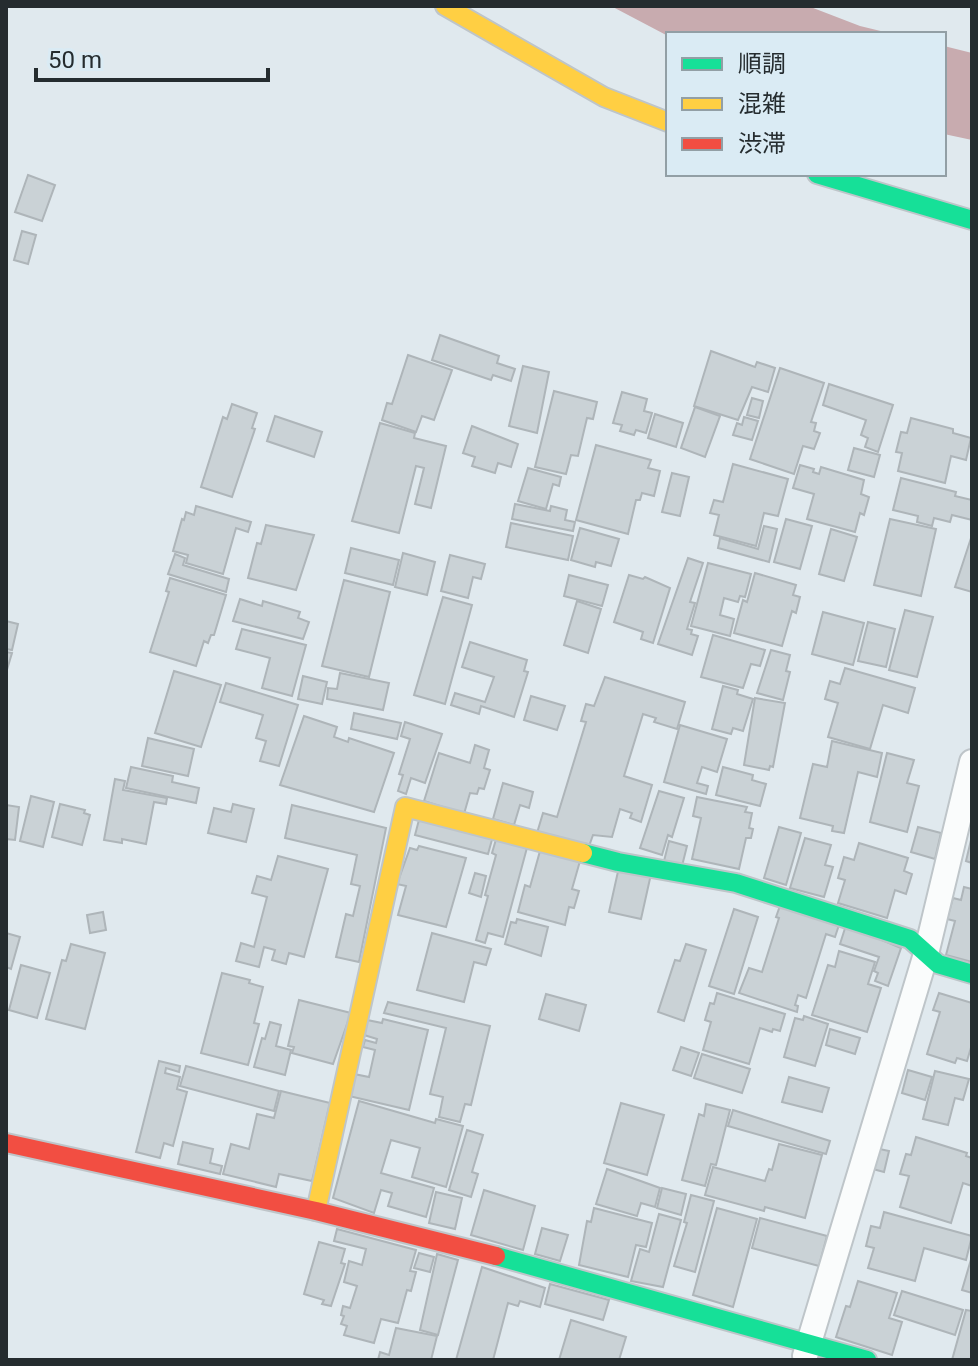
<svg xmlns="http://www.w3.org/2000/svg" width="978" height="1366" font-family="Roboto,'Noto Sans JP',sans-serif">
<rect width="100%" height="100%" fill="#e0e9ee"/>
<g fill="#c8abaf">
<path d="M611 6H808L860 26 893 34H668V36Z"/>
<path d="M944 46 972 53V140L944 134Z"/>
</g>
<g fill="#cad2d6" stroke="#aeb5b9" stroke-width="2">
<path d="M28 175 55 185 42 221 15 212Z"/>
<path d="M22 231 36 235 28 264 14 260Z"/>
<path d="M440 335 499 356 497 363 515 369 511 381 493 375 491 380 432 360Z"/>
<path d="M711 351 755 367 757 362 775 368 768 392 752 387 738 420 694 406Z"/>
<path d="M408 355 452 370 434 420 422 416 416 432 382 420 387 403 392 404Z"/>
<path d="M523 366 549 372 537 433 509 426Z"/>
<path d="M780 368 824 383 811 422 816 423 814 431 820 433 814 449 803 446 794 474 750 459Z"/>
<path d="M829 384 893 405 878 452 865 447 868 438 861 435 866 420 823 405Z"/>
<path d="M554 391 597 402 593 419 587 418 578 456 571 455 566 474 535 467Z"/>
<path d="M622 392 647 399 644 411 652 413 646 433 636 430 634 435 620 431 622 425 613 423Z"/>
<path d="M752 398 763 401 759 418 747 415Z"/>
<path d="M232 404 257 413 252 428 255 429 232 497 201 487 223 417 227 419Z"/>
<path d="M695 407 720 416 705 457 681 448Z"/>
<path d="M655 414 683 423 676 447 648 438Z"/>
<path d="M275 416 322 432 314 457 267 441Z"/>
<path d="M744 417 758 421 752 440 733 435 737 423 742 425Z"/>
<path d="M911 418 953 429V433L971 438 966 460 951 456 945 483 898 471 902 453 896 452 901 432 907 433Z"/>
<path d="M380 423 415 433 414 438 446 446 431 508 415 504 424 468 416 466 399 533 352 521Z"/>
<path d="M472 426 518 444 511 467 498 463 495 473 472 466 475 457 463 453Z"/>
<path d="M596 445 651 460 648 468 660 471 654 496 642 493 640 500H636L628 534 576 520Z"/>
<path d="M854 448 880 455 874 477 848 470Z"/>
<path d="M733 464 788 479 778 516 764 513 756 546 714 535 719 515 710 513 714 500 723 502Z"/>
<path d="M800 465 814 469 813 472 819 474 821 467 864 480 861 494 869 497 864 515 860 513 855 532 807 519 814 494 793 488Z"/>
<path d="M528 468 561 477 559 486 553 484 546 509 518 501Z"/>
<path d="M672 473 689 477 680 516 662 512Z"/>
<path d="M901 478 956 492 955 496 972 500V520L952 515 950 522 934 518 932 526 917 522 918 516 893 510Z"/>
<path d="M515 504 550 511 551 506 567 510 565 520 575 522 573 531 512 519Z"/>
<path d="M196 506 251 522 248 532 236 528 223 574 186 563 188 555 173 551 182 519 184 520 186 512 194 515Z"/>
<path d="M786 519 812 526 800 569 774 562Z"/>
<path d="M890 519 936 529 921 596 874 585Z"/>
<path d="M511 523 573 536 568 560 506 547Z"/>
<path d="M266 525 314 535 296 590 248 578 257 543 261 544Z"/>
<path d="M764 526 777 529 769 562 718 548 720 538 758 549Z"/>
<path d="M580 528 619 539 611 566 596 562 595 567 571 560Z"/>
<path d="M831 529 857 537 844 581 819 574Z"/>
<path d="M972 535V592L955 587Z"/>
<path d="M351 548 399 560 393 585 345 573Z"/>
<path d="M403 553 435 562 427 595 395 587Z"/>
<path d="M175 554 185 558 183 565 229 579 226 592 168 574Z"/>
<path d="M450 555 485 564 481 579 473 577 468 598 441 591Z"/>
<path d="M688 558 703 563 690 602 695 603 687 629 692 630 691 634 698 636 692 655 658 644Z"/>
<path d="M708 563 751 574 745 597 740 596 738 602 724 598 720 615 734 619 730 636 691 626Z"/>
<path d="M755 573 796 585 793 595 800 597 796 613 792 611 782 646 734 633 743 600 747 602Z"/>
<path d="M569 575 608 585 602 606 564 596Z"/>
<path d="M629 575 643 579 645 577 670 588 653 643 641 639 643 632 614 622Z"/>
<path d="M170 578 226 595 214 635H211L208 643 204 641 196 666 150 652 169 592 166 591Z"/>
<path d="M344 580 390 592 369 677 322 666Z"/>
<path d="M443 597 472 605 445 704 414 695Z"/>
<path d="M240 599 262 606 263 601 300 612 298 618 309 622 303 639 233 621Z"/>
<path d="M577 601 601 609 588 653 564 645Z"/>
<path d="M905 610 933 617 917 677 889 670Z"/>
<path d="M823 612 864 623 853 665 812 654Z"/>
<path d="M6 621 18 624 12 650 6 649Z"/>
<path d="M868 622 895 629 886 667 858 661Z"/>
<path d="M242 629 306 645 292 696 262 688 270 658 236 649Z"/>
<path d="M713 635 765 650 760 666 751 664 743 688 701 677Z"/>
<path d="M470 642 527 660 524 671 528 672 514 717 481 706 479 714 451 705 455 693 485 702 494 677 462 667Z"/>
<path d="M771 650 790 655 786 671 790 672 783 700 757 693Z"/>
<path d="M6 652 12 653 6 673Z"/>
<path d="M845 668 915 688 908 713 883 705 870 749 828 737 838 703 825 699 830 681 840 684Z"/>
<path d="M174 671 221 685 201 747 155 733Z"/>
<path d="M340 673 389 683 383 710 327 699 328 688 337 689Z"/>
<path d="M303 676 327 682 322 704 298 699Z"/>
<path d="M605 677 685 702 677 729 654 722 656 718 643 714 624 776 652 785 641 822 630 818 632 813 620 809 612 837 593 835 588 849 537 833 543 813 557 817 586 722 581 721 586 704 594 706Z"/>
<path d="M226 683 298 705 279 766 260 761 266 741 256 738 263 715 220 702Z"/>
<path d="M723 686 738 690 737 694 753 699 743 731 733 728 731 734 712 729Z"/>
<path d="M531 696 565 706 557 730 524 720Z"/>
<path d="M755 698 785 703 773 767 770 766 769 770 744 765Z"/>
<path d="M354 713 401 723 397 739 351 729Z"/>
<path d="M304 716 337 727 334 737 348 742 349 738 394 753 374 812 280 785Z"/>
<path d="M405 722 442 734 425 783 411 778 406 794 398 791 403 775 399 774 410 739 401 736Z"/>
<path d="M680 725 727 739 717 772 702 767 697 783 708 786 706 794 664 782Z"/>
<path d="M148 738 194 749 188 776 142 766Z"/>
<path d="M832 741 882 753 877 777 858 772 844 833 832 831 833 826 800 818 813 764 827 767Z"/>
<path d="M475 745 489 750 484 768 490 770 484 789 479 788 477 794 470 793 464 814 424 801 439 753 470 763Z"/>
<path d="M887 753 914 760 907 783 919 786 907 832 870 822Z"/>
<path d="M131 767 173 776 172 782 199 788 196 803 126 788Z"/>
<path d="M723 767 753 775 752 780 766 784 760 806 716 795Z"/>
<path d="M115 779 125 781 123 790 167 798 166 804 154 802 146 844 122 839V843L104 840Z"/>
<path d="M503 783 533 792 529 808 520 805 514 825 493 819Z"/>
<path d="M659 791 684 798 672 837 668 835 662 855 640 848Z"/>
<path d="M31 796 54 802 43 847 20 841Z"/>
<path d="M697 797 747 807 745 812 752 813 749 828 753 829 751 838H746L739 869 692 859 701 818 693 816Z"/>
<path d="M60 804 85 810 84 813 90 815 82 845 52 837Z"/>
<path d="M233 804 254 809 246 842 208 833 214 808 231 812Z"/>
<path d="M6 805 19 807 15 840 6 839Z"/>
<path d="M292 805 386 828 359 962 336 957 346 914 353 916 360 886 351 884 357 855 285 838Z"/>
<path d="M420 816 493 836 488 854 415 835Z"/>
<path d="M779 827 801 833 786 885 764 878Z"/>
<path d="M918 827 941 833 935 859 911 852Z"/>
<path d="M497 836 528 844 503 937 488 933 485 943 476 940 488 896 485 895 496 855 492 853Z"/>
<path d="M805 838 831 845 825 865 833 867 824 897 790 888Z"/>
<path d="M971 840H972V863L966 861Z"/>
<path d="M669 841 687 846 682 866 664 861Z"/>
<path d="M859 843 908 858 904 871 912 874 906 894 895 890 887 918 838 903 845 880 838 878 844 857 854 860Z"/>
<path d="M419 846 466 858 446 927 398 915 406 886 397 884 410 848 417 850Z"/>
<path d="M540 851 580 861 572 889 579 891 574 908 569 907 565 925 518 912 525 885 530 887Z"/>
<path d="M278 856 328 869 304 957 289 953 286 964 272 960 275 950 264 947 259 967 236 961 241 943 254 947 267 897 252 893 257 876 271 880Z"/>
<path d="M619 867 651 874 641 919 609 912Z"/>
<path d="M475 873 486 876 481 897 469 893Z"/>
<path d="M964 887 972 889V962L946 955 955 921 947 919 953 898 961 900Z"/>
<path d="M781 903 840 922 835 937 826 934 806 998 798 995 795 1005 798 1006 797 1012 739 993 749 968 762 972 779 918 776 917Z"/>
<path d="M734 909 758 917 734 994 709 986Z"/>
<path d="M103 912 106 930 90 933 87 915Z"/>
<path d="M517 919 548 927 541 956 505 944 511 922 516 923Z"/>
<path d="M846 925 901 948 888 986 875 981 878 973 874 971 879 957 840 944Z"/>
<path d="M6 933 20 937 11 969 6 967Z"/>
<path d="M432 933 491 949 486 965 474 962 464 1002 417 990Z"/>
<path d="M71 944 105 953 85 1029 46 1019 62 960 66 961Z"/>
<path d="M686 944 706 950 684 1021 658 1012 675 960 680 961Z"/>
<path d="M839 951 875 962 868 984 881 988 867 1032 812 1015 828 965 835 967Z"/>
<path d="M21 965 50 973 37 1018 9 1010Z"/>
<path d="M222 973 250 980 249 983 263 987 254 1023 259 1024 248 1065 201 1053Z"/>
<path d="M717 993 785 1014 780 1031 773 1029 772 1032 760 1028 749 1064 703 1050 711 1022 705 1020 710 1003 714 1004Z"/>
<path d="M939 993 972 1003V1044L967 1061 957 1058 955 1063 927 1054 940 1012 933 1010Z"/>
<path d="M546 994 586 1005 579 1031 539 1019Z"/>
<path d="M299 1000 351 1013 333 1064 292 1053 294 1047 288 1046Z"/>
<path d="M388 1002 490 1026 471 1105 465 1104 460 1122 439 1117 443 1097 430 1094 446 1028 384 1013Z"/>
<path d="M804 1016 828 1024 815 1066 784 1057 795 1018 803 1020Z"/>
<path d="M383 1019 428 1030 409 1110 349 1096 354 1074 369 1077 375 1050 363 1047 365 1040 376 1043 377 1039 364 1035 367 1020 382 1023Z"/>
<path d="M270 1022 281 1025 276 1046 291 1050 285 1075 254 1067 262 1038 265 1039Z"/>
<path d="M830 1029 860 1038 855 1054 826 1045Z"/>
<path d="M681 1047 699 1053 691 1076 673 1070Z"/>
<path d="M702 1054 750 1069 742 1093 694 1078Z"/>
<path d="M159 1061 180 1066 179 1072 166 1068 165 1073 180 1077 177 1089 187 1092 173 1146 164 1143 160 1158 136 1152Z"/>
<path d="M186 1066 279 1091 274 1111 180 1086Z"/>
<path d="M908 1070 932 1077 925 1100 902 1093Z"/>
<path d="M935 1071 969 1079 963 1100 955 1098 948 1125 923 1119Z"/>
<path d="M789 1077 829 1088 822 1112 782 1102Z"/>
<path d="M281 1091 330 1103 312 1181 279 1174 276 1187 223 1174 231 1144 249 1149 257 1114 274 1118Z"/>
<path d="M359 1101 435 1123 436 1119 463 1126 446 1187 412 1177 420 1148 391 1140 381 1173 434 1188 426 1217 388 1206 392 1193 381 1190 374 1213 333 1198Z"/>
<path d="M621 1103 664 1115 647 1175 604 1163Z"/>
<path d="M706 1104 730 1110 716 1165 711 1164 705 1186 682 1180 699 1114 704 1116Z"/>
<path d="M733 1110 830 1141 826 1154 728 1126Z"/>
<path d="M467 1130 483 1135 472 1172 478 1174 471 1197 449 1190Z"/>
<path d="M916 1137 967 1153 966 1156 972 1158V1186L963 1183 951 1223 900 1207 909 1176 900 1174 906 1154 911 1155Z"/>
<path d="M183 1142 213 1149 210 1163 222 1166 220 1174 178 1164Z"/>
<path d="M779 1144 822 1155 805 1218 765 1207 764 1211 705 1195 713 1167 765 1181 769 1169 772 1170Z"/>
<path d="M875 1148 889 1151 884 1172 869 1168Z"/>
<path d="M607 1169 660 1188 655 1207 641 1203 637 1216 596 1204Z"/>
<path d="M662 1188 686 1194 681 1215 657 1208Z"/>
<path d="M484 1190 535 1206 523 1250 471 1235Z"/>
<path d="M436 1192 462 1198 455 1229 429 1223Z"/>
<path d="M691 1195 714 1201 695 1272 674 1266 687 1223 684 1222Z"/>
<path d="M594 1208 652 1223 646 1247 636 1245 628 1277 579 1265 587 1221 591 1222Z"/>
<path d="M717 1208 757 1219 733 1307 693 1295Z"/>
<path d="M884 1212 972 1236 966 1260 924 1248 915 1281 868 1268 874 1248 866 1246 871 1226 880 1228Z"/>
<path d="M659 1214 681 1220 663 1287 631 1281 640 1249 649 1252Z"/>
<path d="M760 1218 827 1236 819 1266 752 1248Z"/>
<path d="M542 1228 568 1235 560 1261 535 1254Z"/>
<path d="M337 1229 416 1250 410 1271 416 1272 411 1291 407 1290 398 1323 381 1319 374 1343 344 1335 347 1326 341 1324 344 1316 341 1315 343 1306 350 1308 357 1286 344 1282 349 1261 362 1265 366 1249 334 1241Z"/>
<path d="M319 1242 345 1249 341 1263 345 1264 331 1306 322 1304 324 1300 304 1294Z"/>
<path d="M419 1253 434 1257 430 1272 414 1268Z"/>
<path d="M437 1254 458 1260 438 1335 420 1330Z"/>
<path d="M972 1256V1293L962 1290Z"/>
<path d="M482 1267 545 1288 540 1307 520 1301 518 1306 508 1303 493 1360H456Z"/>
<path d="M858 1281 897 1293 889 1318 902 1322 892 1355 836 1337 846 1306 850 1307Z"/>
<path d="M550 1284 609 1300 603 1320 545 1304Z"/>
<path d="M902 1291 963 1310 955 1335 894 1315Z"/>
<path d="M966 1310 972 1311V1360H952Z"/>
<path d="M571 1320 626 1337 619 1360H559Z"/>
<path d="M396 1328 437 1336 431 1360H378L380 1352 389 1355Z"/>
</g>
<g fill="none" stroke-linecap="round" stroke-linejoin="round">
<defs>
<path id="street" d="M805 1356 926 954 972 762"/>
<g id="fast">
<path d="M817 174 972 220"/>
<path d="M583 853 618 862 736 883 910 939 938 964 972 974"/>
<path d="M496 1256 867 1360"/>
</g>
<g id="slow">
<path d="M445 6 604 97 668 122"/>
<path d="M316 1211 405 807 583 853"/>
</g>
<path id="jam" d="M6 1143 316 1211 496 1256"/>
</defs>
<use href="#street" stroke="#bec5c9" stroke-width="28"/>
<use href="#fast" stroke="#bec5c9" stroke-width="22"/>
<use href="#slow" stroke="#bec5c9" stroke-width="22"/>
<use href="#jam" stroke="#bec5c9" stroke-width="22"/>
<use href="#street" stroke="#fafcfc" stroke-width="24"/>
<use href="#fast" stroke="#16e098" stroke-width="18"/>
<use href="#slow" stroke="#ffcf43" stroke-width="18"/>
<use href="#jam" stroke="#f24e42" stroke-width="18"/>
</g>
<rect width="978" height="1366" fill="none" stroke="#252c2f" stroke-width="16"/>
<rect x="666" y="32" width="280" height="144" fill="#daebf4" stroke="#929fa5" stroke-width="2"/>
<rect x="682" y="58" width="40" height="12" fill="#16e098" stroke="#929fa5" stroke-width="2"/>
<text x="738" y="72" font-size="24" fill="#252c2f">順調</text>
<rect x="682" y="98" width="40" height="12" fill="#ffcf43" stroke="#929fa5" stroke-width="2"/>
<text x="738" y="112" font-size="24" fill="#252c2f">混雑</text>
<rect x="682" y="138" width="40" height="12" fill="#f24e42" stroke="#929fa5" stroke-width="2"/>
<text x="738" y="152" font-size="24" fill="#252c2f">渋滞</text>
<path d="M36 68v12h232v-12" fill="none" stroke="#252c2f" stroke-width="4"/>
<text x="48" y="68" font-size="24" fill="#252c2f" stroke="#daebf4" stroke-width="6" paint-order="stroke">50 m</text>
</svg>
